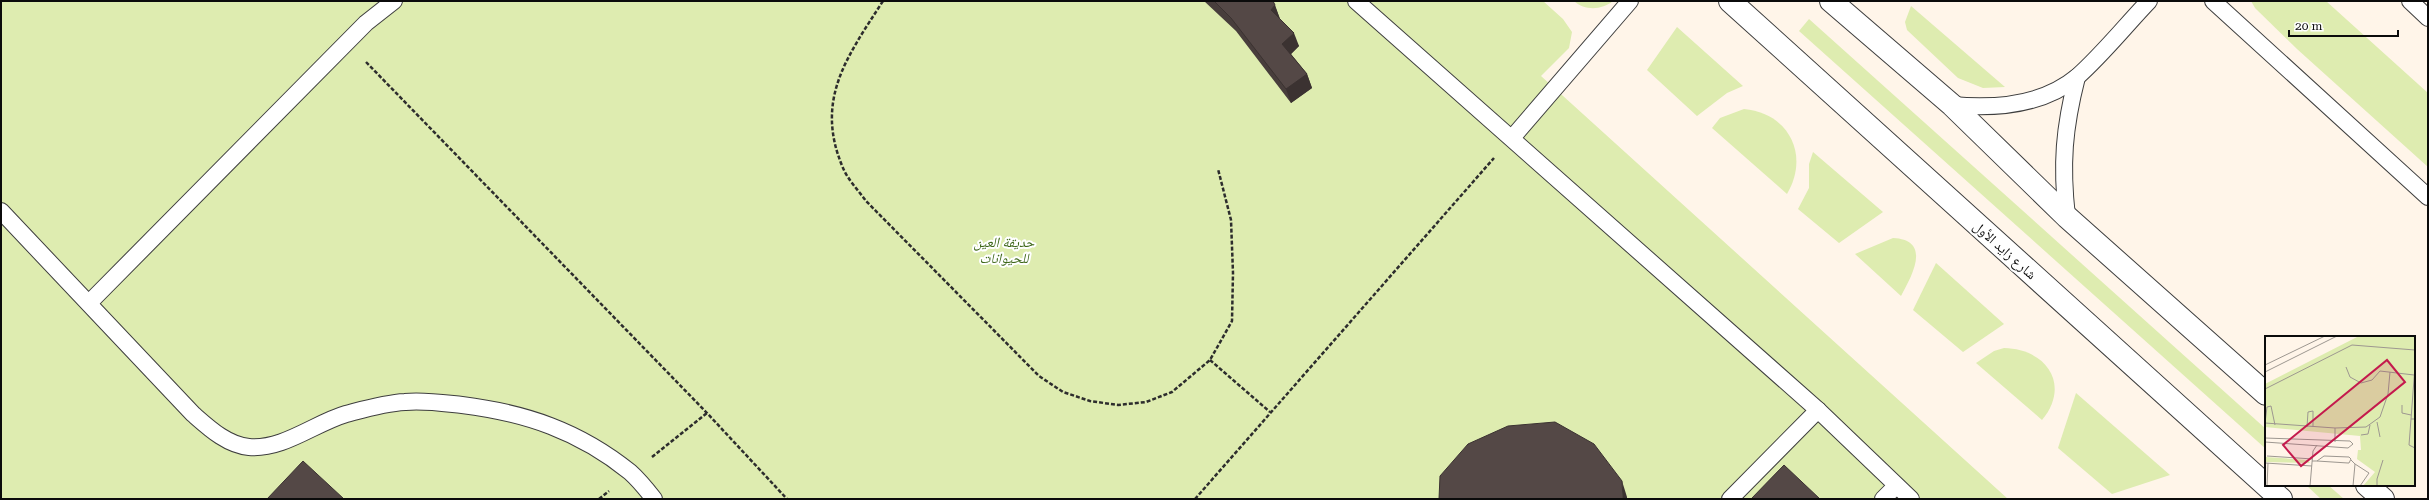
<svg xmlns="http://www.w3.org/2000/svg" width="2429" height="500" font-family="'Roboto Serif','Noto Naskh Arabic',serif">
<rect width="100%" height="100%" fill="#fff5e9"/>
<g fill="#deecb0">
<path d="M1 1H1543L1563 19 1572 32 1569 48 1541 76 2008 499H1Z"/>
<path d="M1574 1H1613C1602 10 1585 11 1574 1Z"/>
<path d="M2251 1H2326L2428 93V167L2297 49 2255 8Z"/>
<path d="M1911 6 2005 87 1983 88 1958 78 1907 30 1905 22Z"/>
<path d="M1809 19 2266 429V449L1799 31Z"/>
<path d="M1677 27 1743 86 1727 93 1697 116 1647 70Z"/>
<path d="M1744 109C1789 113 1810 155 1787 194L1712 128 1720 118Z"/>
<path d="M1813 152 1883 212 1839 243 1798 209 1809 188V164Z"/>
<path d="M1893 238C1933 240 1911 277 1901 296L1855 254Z"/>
<path d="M1936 263 2004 324 1963 352 1913 310Z"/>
<path d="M2004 348C2047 349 2071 385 2042 420L1976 363 1994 351Z"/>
<path d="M2076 393 2170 475 2112 494 2058 448Z"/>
<path d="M2306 485H2328L2344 499H2321Z"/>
</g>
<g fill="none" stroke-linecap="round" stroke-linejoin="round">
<defs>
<g id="service">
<path d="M1356 1 1818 410 1911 499"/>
<path d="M2213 1 2428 197"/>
<path d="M2410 1 2428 18"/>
<path d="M1952 105C1995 109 2042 106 2077 77 2102 55 2126 25 2149 1"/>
<path d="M1512 138 1630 1"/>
<path d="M1 211 193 414C209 428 227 445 249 447 283 450 315 423 346 414 365 409 385 403 405 402 423 400 443 403 462 405 526 413 579 431 630 472 639 480 647 490 654 499"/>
<path d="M2067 217C2061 164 2064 128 2077 77"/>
<path d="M89 303 366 23 394 1"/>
<path d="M1730 499 1818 410"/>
<path d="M1883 499 1896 486"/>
</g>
<g id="minor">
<path d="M1730 1 2281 499"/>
<path d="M1831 1 1952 105 2067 217 2266 394"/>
<path d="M2367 485 2383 499"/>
</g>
</defs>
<use href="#service" stroke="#3e3e3e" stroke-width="18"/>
<use href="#minor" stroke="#3e3e3e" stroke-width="24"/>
<g stroke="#2d2d2d" stroke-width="2.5" stroke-dasharray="4 2" stroke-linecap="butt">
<path d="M883 1C847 57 814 100 843 168 848 180 859 191 866 201L1039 376 1063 392 1090 401 1118 405 1146 402 1172 392 1210 360 1232 321 1233 273 1231 220 1218 169"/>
<path d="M366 62 707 413 787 499"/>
<path d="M1210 360 1270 412"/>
<path d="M652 457 707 413"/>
<path d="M599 499 609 491"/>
<path d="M1195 499 1494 158"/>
</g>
<use href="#service" stroke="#fff" stroke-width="16"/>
<use href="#minor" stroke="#fff" stroke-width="22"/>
</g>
<path fill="#483e3c" d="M1204 1H1273L1280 19 1299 46 1291 54 1307 74 1312 88 1291 103 1236 31Z"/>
<g fill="#3b3231">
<path d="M1275 5 1280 19 1271 10Z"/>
<path d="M1294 33 1299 46 1287 58 1282 44Z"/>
<path d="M1307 74 1312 88 1291 103 1286 89Z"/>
<path d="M1622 481 1627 497V499H1623Z"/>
</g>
<g fill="#544846" stroke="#3b3231">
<path d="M1214 1H1273L1275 5 1271 10 1294 33 1282 44 1307 74 1286 89 1231 18Z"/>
<path d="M1555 422 1594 444 1622 481 1623 499H1439L1440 476 1468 444 1508 426Z"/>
<path d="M303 461 344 499H267Z"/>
<path d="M1784 465 1820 499H1751Z"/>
</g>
<g text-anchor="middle" stroke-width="4" stroke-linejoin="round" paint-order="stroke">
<g font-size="14" font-style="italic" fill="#3c6617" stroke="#fff">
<text x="1004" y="247">حديقة العين<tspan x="1004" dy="16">للحيوانات</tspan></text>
</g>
<g font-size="14" fill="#0b0b0b" stroke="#fff">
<text transform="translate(2005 250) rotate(42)" y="5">شارع زايد الأول</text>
</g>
</g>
<g transform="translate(2265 336)">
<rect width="150" height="150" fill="#fff5e9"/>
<path d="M94 0H150V150H98L110 136 92 123 93 114H96L95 100 0 91V48ZM1 121 43 124 45 127 0 126Z" fill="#deecb0"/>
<path fill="none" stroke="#9d9790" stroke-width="1" d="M0 29 60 0M81 31 85 41 96 47 107 44 115 35 149 39M0 36 72 0M0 53 87 9 150 14M137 69V77L146 79M146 83 150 30M150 83H146L144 109 150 112M112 86 115 101M0 87 70 92 101 91 115 81 123 58 125 36M0 87 2 71 6 70 10 89M42 91 43 76 48 75V91M96 99 103 98 105 89M0 102 85 105 88 108 83 112 0 106M70 106V92M2 120 48 123M86 124 90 128 88 150M47 125H52L83 127H84L86 123 84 121 59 120 52 125M0 127 47 130M90 128 104 137 95 150M2 150 3 127M45 150 48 115 52 109M112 150V143L118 124"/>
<path fill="#c41a4d" fill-opacity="0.15" stroke="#c41a4d" stroke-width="2" d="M122 24 140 46 36 130 18 109Z"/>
<rect width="150" height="150" fill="none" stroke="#0b0b0b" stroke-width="2"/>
</g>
<rect width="2429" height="500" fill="none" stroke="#0b0b0b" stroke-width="4"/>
<path d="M2289 30v6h109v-6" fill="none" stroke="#0b0b0b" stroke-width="2"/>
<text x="2295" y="30" font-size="12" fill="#0b0b0b" stroke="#ffffff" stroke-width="3" paint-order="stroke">20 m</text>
</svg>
